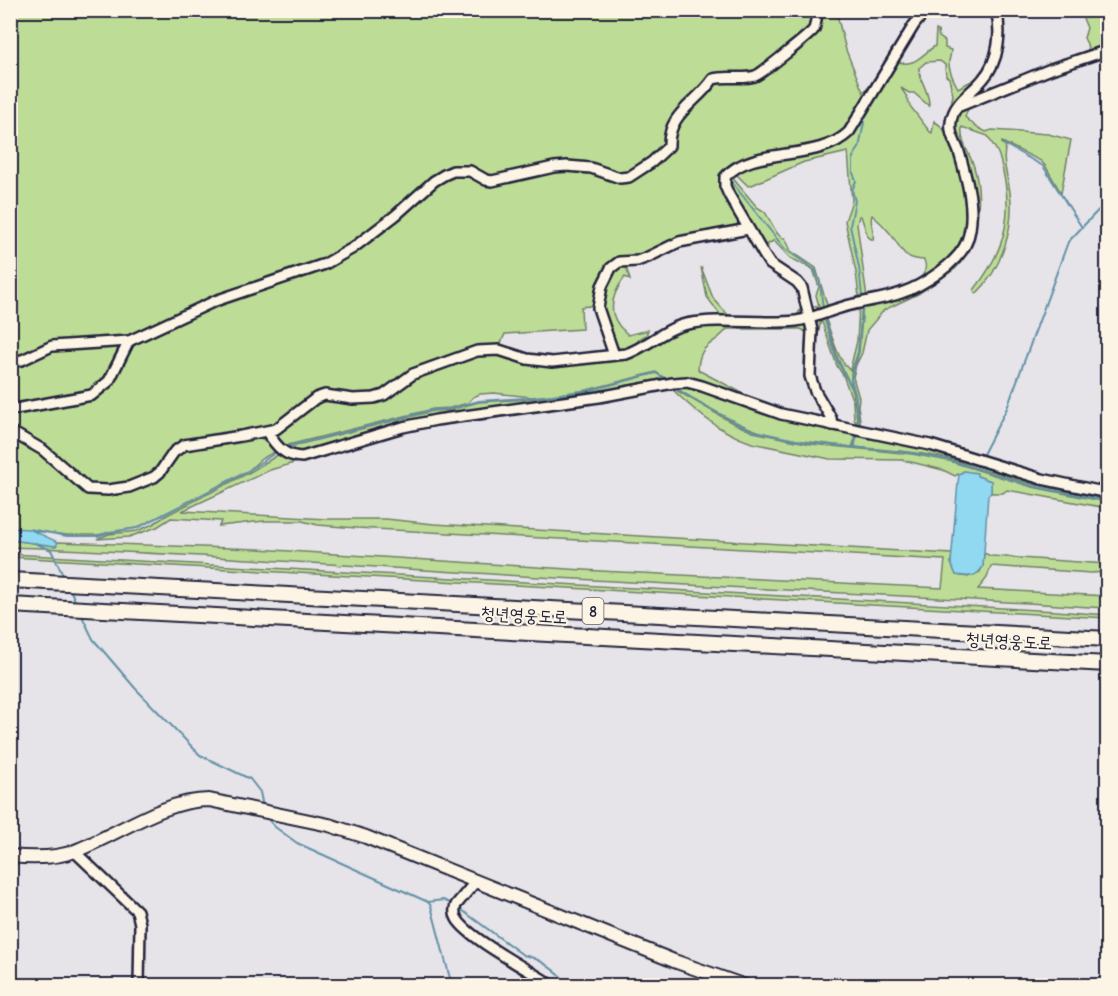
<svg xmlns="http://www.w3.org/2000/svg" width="1118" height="996" font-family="'Comic Neue','Poor Story',sans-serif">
<rect width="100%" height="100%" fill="#e6e4e8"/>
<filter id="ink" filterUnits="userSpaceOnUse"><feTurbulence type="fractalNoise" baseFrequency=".0167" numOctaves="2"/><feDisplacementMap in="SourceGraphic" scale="12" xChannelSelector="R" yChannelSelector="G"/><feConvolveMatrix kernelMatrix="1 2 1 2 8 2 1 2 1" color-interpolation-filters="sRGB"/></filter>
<g filter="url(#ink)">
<g fill="#bddd96" stroke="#708068" stroke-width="1.5">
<path d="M10 11H816L812 28 762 72 719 76 687 106 667 146 628 175 591 167 492 179 453 170 352 247 282 278 129 340 65 344 10 359Z"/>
<path d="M819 11H836L846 50 863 92 869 87 913 17 917 11H923L847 130 834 140 765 155 723 175 738 218 737 227 647 255 618 260 597 305 581 307 582 329 505 334 499 348 477 349 373 396 325 393 275 427 184 443 159 471 128 485 89 487 11 429V412L82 400 120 368 136 341 188 315 326 266 435 182 460 172 485 181 535 172 580 168 620 180 665 154 672 127 714 81 750 79 810 36Z"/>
<path d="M1080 11H1107V48L973 97V91H980L1088 51 1087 44 1084 38 1087 28Z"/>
<path d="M936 30 938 31 939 37 945 41V48L951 50C951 54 950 57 949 61 948 69 954 81 958 88L979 77 981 78 966 89 950 108 953 95 949 78 946 76 945 65 940 61 926 62 919 68C919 81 930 92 929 106L914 93H909L901 88 907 97 910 106 930 132 932 133 934 121C965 139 977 222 958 252 952 261 912 288 901 291 894 294 886 294 878 295 894 290 934 283 924 260 900 259 902 247 889 232 884 226 878 220 872 215 869 222 875 231 873 240L868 237 861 216H859L857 224 867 298H862C850 303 825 314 814 306H819L816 295 819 287 813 269 790 258 776 243 773 241 768 244 767 254 728 185 730 175 757 207 765 212 777 233 782 238H785L791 251 816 268 827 305 859 297 856 272 845 221 852 201 848 152 804 162 752 185 748 186 734 172 750 165 837 144 906 45 897 61C914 69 923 53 935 46Z"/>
<path d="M976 102 968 109 965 117 975 126 986 132 992 130 1048 134 1071 140 1061 193 1046 167 1041 161 1002 142V144L1006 146C1001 160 1008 177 1010 192 1015 226 1002 269 976 294L974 290C1008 247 1015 209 999 156 997 149 991 143 988 136L962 127C960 143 970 153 974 167 983 197 979 246 955 269L918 294 884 310 867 330 862 353 856 365 853 377 859 398 858 406 861 427H859L856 398 851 379 859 352 863 304 950 267 973 222 954 134 955 112Z"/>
<path d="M625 263 630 280 625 277C615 290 606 307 618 324 620 328 625 331 628 335L648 330 646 335 638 340 640 343 688 317H722L707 297 701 267 713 298 730 317 797 316 804 302 805 312 801 317 704 320 622 352 613 341 601 308 605 287 613 270Z"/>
<path d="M862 304 858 352 851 372V386L838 359 824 315C831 330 837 361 850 370L857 341 859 305Z"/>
<path d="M823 315 837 360 853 391 858 427 854 419 853 402 843 375 837 366 821 319 812 369 817 320Z"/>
<path d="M807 322 813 392C799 377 806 351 806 332L801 329H727C713 347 699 342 698 370L767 406 689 377 667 380 656 372 587 390 551 395 532 397 494 393 480 394 473 397 468 403 450 408 433 409 284 446 278 440 275 433 317 399 362 401 414 376 488 352 527 361 614 357 685 326Z"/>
<path d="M123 344 115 366 92 394 11 408V363L53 348Z"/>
<path d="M656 373 665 380 631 388 501 408 304 453 285 448 433 411 450 410 479 402 527 399 587 391Z"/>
<path d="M688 385 787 419 857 434 852 447C822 443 780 440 752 429 724 418 699 402 674 387Z"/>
<path d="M669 386 731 422 753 432 811 444 912 454 949 461 1032 487 1107 502V508L1007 490 1003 493H991V481L964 471 955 476 943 470 903 460 830 459 752 443C719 432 693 410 669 386Z"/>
<path d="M661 388 659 390 409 429 270 470 182 511 327 519H386L434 524 952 554 951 563 956 575 968 577 980 572 983 566 984 553 991 556 1107 564V572L1091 573 991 566 987 578 978 589 1107 596V608C896 594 685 586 474 573 319 564 165 552 11 547V540L55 546 58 542 258 549 600 571 942 588 945 560 357 528 318 525 302 521H264L219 526 221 521 171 518 157 527 129 537 97 539 109 534 137 531 153 524 167 515 250 472 281 453 290 460H297C342 452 384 432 429 423 506 409 584 403 661 388Z"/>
<path d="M11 433 42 452 87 491 155 479 180 449 256 435 278 450 261 459 248 471 137 528 97 535H67L11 528Z"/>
<path d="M859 434 902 441 977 462 973 467C937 452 894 451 855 447L856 439Z"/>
<path d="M979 463 1107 496V500L1032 484 976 468Z"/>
<path d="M11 554 1056 611 1107 615V618L11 557Z"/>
</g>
<g fill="#90d9f1" stroke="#6490a8" stroke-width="1.5">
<path d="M964 471 977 473V476L991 481V493L988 495 983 566C977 578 968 577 956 575L951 563 958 482 959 475Z"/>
<path d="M10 528 29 529 58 542 56 546 11 540Z"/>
</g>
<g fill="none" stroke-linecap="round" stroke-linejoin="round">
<g stroke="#6490a8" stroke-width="2">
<path d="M1004 144 1043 166 1081 226"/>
<path d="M730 180 785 249 815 270 820 283 823 309"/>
<path d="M862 296 859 267 850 226 855 201 852 190 856 181 853 173V157L859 148 866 112"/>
<path d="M824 316 837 360 851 386"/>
<path d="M674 388 732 421 753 431 811 443 912 453 949 460 1032 486 1108 501"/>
<path d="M858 427 856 398 851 379 858 352 863 304"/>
<path d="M286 447 433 410 450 409 479 401 527 398 587 391 656 373 665 378"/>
<path d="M853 448 858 433"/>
<path d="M981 458 1007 408 1068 242 1108 200"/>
<path d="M29 529 67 536H98L109 532 137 528 248 471 278 451"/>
<path d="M35 543 51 550 65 579"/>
<path d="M70 589 76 603"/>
<path d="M81 614 93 639 135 688 200 755 250 779 260 792 263 807"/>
<path d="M267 818 275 827 297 843 428 902 431 906 452 986"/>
<path d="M428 902 443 900 454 905"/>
<path d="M459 908 523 955C544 959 556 973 572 986"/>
</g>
<defs>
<g id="minor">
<path d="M957 107 1051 69 1108 50"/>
<path d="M614 355 598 308 602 286 611 268 619 262 637 261 648 257 679 242 748 229"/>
<path d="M10 361 22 360 52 346 129 341 215 301 325 264 353 248 396 215 434 181 444 175 453 171H470L486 180 492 181 554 167 567 166 591 168 620 178 629 177 652 162 669 146C668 113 696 104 713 79 727 75 741 80 755 76 760 75 812 33 814 29 816 24 816 16 818 10"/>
<path d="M10 410 92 395 109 381 129 341"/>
<path d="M832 425 831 418 815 391 810 376 812 330 802 288 797 282 770 264 764 255 729 195 725 186V177C753 145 817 163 849 132L914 25 926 10"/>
<path d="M10 431 43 450 88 489 108 490 129 487 154 477 160 472 174 452 184 445 241 436 276 429 316 398 325 395 353 399 374 398 384 395 413 374 477 351 499 350 527 359 552 362 626 354C647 347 665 328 687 324 722 317 760 325 796 321 812 319 828 311 843 307 862 301 882 300 901 293 922 286 959 263 967 241 977 213 967 179 959 152 955 141 949 133 951 122 954 101 971 94 983 79 999 61 1002 32 996 10"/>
<path d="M267 432C277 447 284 456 302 457L403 427 436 420 599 397 673 383 687 382 702 386 781 414 930 445 1042 479 1108 493"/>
<path d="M74 851 137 911 140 924 139 986"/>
<path d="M476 881 456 905C454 910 454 914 457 919 469 939 531 971 553 986"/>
</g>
<path id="major" d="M10 856C31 858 56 859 75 851 117 835 163 800 209 800L329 825 366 837 674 961 745 986"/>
<g id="highway">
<path d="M10 580 1108 639"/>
<path d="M10 605 1108 664"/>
</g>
</defs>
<use href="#minor" stroke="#22223b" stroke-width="14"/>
<use href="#major" stroke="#22223b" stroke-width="16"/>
<use href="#highway" stroke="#22223b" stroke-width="18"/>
<use href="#minor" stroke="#fcf5e5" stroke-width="9"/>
<use href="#major" stroke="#fcf5e5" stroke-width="12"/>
<use href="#highway" stroke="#fcf5e5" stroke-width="14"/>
</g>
</g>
<g text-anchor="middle" stroke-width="4.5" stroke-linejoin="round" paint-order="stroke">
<rect fill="#fcf5e5" stroke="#63616e" stroke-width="1.5" x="582.5" y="598" width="21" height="26" rx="4.5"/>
<g font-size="16" font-weight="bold" fill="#22223b">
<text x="593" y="617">8</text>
</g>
<g font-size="18" fill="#22223b" stroke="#fcf5e5">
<text transform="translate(524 615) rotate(3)" y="6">청년영웅도로</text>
<text transform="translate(1009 641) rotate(3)" y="6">청년영웅도로</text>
</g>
</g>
<rect width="1118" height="996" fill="none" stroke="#fcf5e5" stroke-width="36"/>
<rect x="18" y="18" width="1082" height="960" fill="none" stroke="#22223b" stroke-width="2" filter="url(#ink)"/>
</svg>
